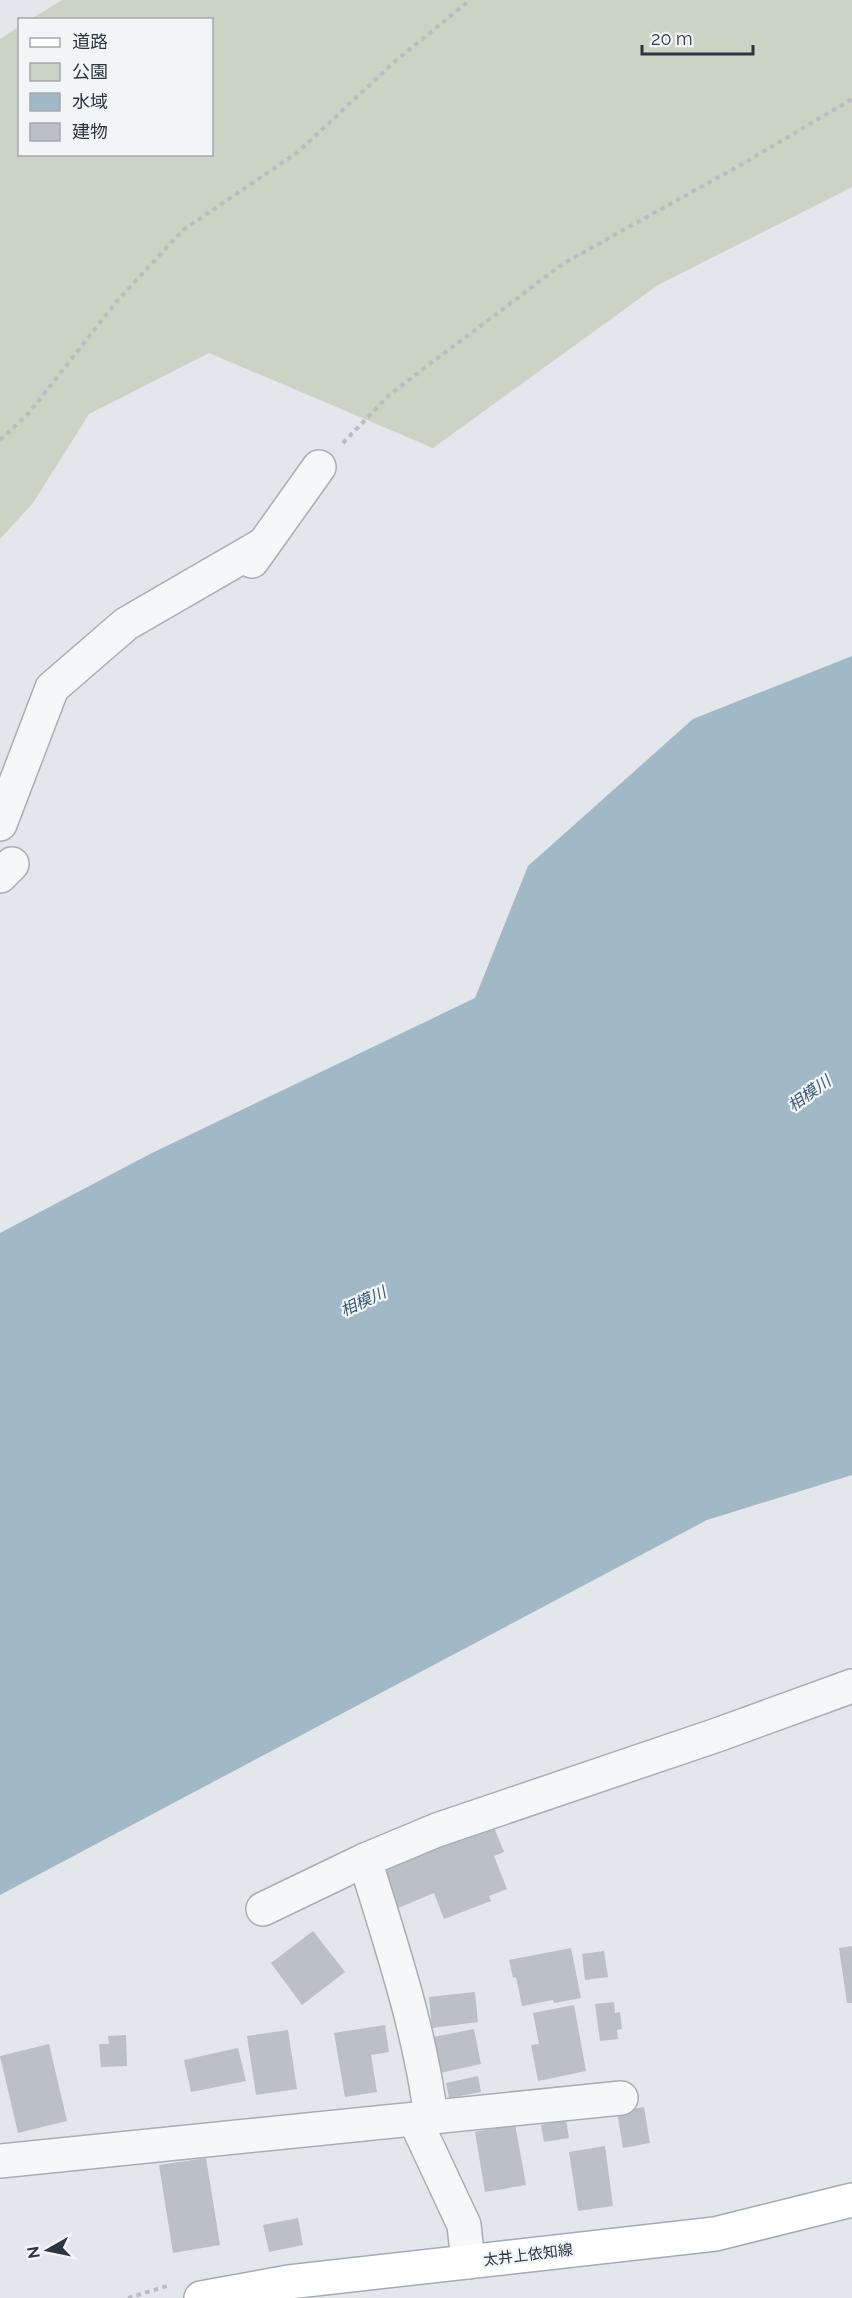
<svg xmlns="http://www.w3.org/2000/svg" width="852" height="2298" font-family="Raleway,'Noto Sans JP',sans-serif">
<rect width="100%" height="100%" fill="#e3e6ea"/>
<path fill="#cad3c4" d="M62 0H852V187L658 285 433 448 209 353 89 414 33 503 0 539V39L19 27 20 154H212V20L31 19Z"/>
<path fill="#a1b8c7" d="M852 656V1475L707 1520 0 1895V1233L150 1154 475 998 528 866 693 719Z"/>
<g fill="#bac0c6">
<path d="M491 1820 504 1852 494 1856 507 1889 489 1896 491 1901 444 1919 434 1893 398 1908 381 1863Z"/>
<path d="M313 1931 345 1972 302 2005 271 1963Z"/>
<path d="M852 1946V2003H847L839 1948Z"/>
<path d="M571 1948 581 1998 554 2003 553 2000 522 2006 516 1977 513 1978 509 1960Z"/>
<path d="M604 1951 608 1977 585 1980 582 1954Z"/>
<path d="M475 1992 478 2022 432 2028 429 1997Z"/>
<path d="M614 2002 615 2013 620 2012 622 2029 617 2030 618 2039 600 2041 595 2004Z"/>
<path d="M574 2005 586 2071 538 2081 531 2045 539 2044 533 2013Z"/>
<path d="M385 2025 389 2052 371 2055 377 2092 345 2097 334 2033Z"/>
<path d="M474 2029 481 2064 440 2073 433 2037Z"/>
<path d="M288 2030 297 2089 256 2095 247 2036Z"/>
<path d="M126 2035 127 2066 101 2067 99 2044H109L108 2036Z"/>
<path d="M49 2044 67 2121 18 2133 0 2056Z"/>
<path d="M238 2048 246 2081 191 2092 184 2060Z"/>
<path d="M478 2076 481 2092 449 2098 446 2083Z"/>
<path d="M644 2107 650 2143 623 2148 617 2111Z"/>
<path d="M566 2120 569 2138 544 2142 541 2125Z"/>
<path d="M515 2124 526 2185 485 2192 475 2132Z"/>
<path d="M605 2146 613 2206 578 2211 569 2152Z"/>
<path d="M206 2158 220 2245 173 2253 159 2165Z"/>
<path d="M298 2218 303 2245 269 2252 263 2225Z"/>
</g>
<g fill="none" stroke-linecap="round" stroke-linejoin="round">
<defs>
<g id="minor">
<path d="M252 561 319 467"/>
<path d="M0 824 52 688 126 624 264 544"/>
<path d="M0 876 12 864"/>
<path d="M365 1860C391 1945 420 2029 431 2118"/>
<path d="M263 1909 365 1860 437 1830 717 1735 852 1686"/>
<path d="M415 2120 464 2225 468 2262"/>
<path d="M0 2161 621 2098"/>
</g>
<path id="major" d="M201 2298 289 2282 715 2234 852 2200"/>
</defs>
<use href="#minor" stroke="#a8aeb4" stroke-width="36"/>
<use href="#major" stroke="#a3acb5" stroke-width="36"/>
<g stroke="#b9bdc1" stroke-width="4" stroke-dasharray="4.5 4.5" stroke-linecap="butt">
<path d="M0 440 29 413 117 301 183 230 298 152 393 63 470 0"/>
<path d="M343 443 390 394 564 263 744 163 852 99"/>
<path d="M128 2298 167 2286"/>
</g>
<use href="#minor" stroke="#f5f7f8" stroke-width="33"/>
<use href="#major" stroke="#fff" stroke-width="33"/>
</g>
<g text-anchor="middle" stroke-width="4.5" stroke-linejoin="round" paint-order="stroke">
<g font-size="15" fill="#2c3641" stroke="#f2f5f7">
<text transform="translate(528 2255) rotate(-7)" y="5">太井上依知線</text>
</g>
<g font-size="16" font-style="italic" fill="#395a71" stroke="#f2f5f7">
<text transform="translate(809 1093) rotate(-36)" y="6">相模川</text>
<text transform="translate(363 1301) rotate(-25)" y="6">相模川</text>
</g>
</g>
<rect x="18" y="18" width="195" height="138" fill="#f2f5f7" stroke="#a3a9ae" stroke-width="1.5"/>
<rect x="30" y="38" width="30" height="9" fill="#ffffff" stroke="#a3a9ae" stroke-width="1.5"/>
<text x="72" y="48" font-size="18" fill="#2c3641">道路</text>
<rect x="30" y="63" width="30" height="18" fill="#cad3c4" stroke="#a3a9ae" stroke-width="1.5"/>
<text x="72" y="78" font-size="18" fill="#2c3641">公園</text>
<rect x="30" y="93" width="30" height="18" fill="#a1b8c7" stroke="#a3a9ae" stroke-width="1.5"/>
<text x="72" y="108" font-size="18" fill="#2c3641">水域</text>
<rect x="30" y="123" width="30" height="18" fill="#bac0c6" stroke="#a3a9ae" stroke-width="1.5"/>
<text x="72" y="138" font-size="18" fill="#2c3641">建物</text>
<g transform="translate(48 2250) rotate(261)" stroke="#f2f5f7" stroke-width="4.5" paint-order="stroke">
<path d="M0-4.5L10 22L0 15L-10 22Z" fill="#2c3641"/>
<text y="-9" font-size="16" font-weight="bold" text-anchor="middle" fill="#2c3641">N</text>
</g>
<path d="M642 45v9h111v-9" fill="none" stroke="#2c3641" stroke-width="3"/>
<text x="651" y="45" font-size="18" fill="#2c3641" stroke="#f2f5f7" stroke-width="4.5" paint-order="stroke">20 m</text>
</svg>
